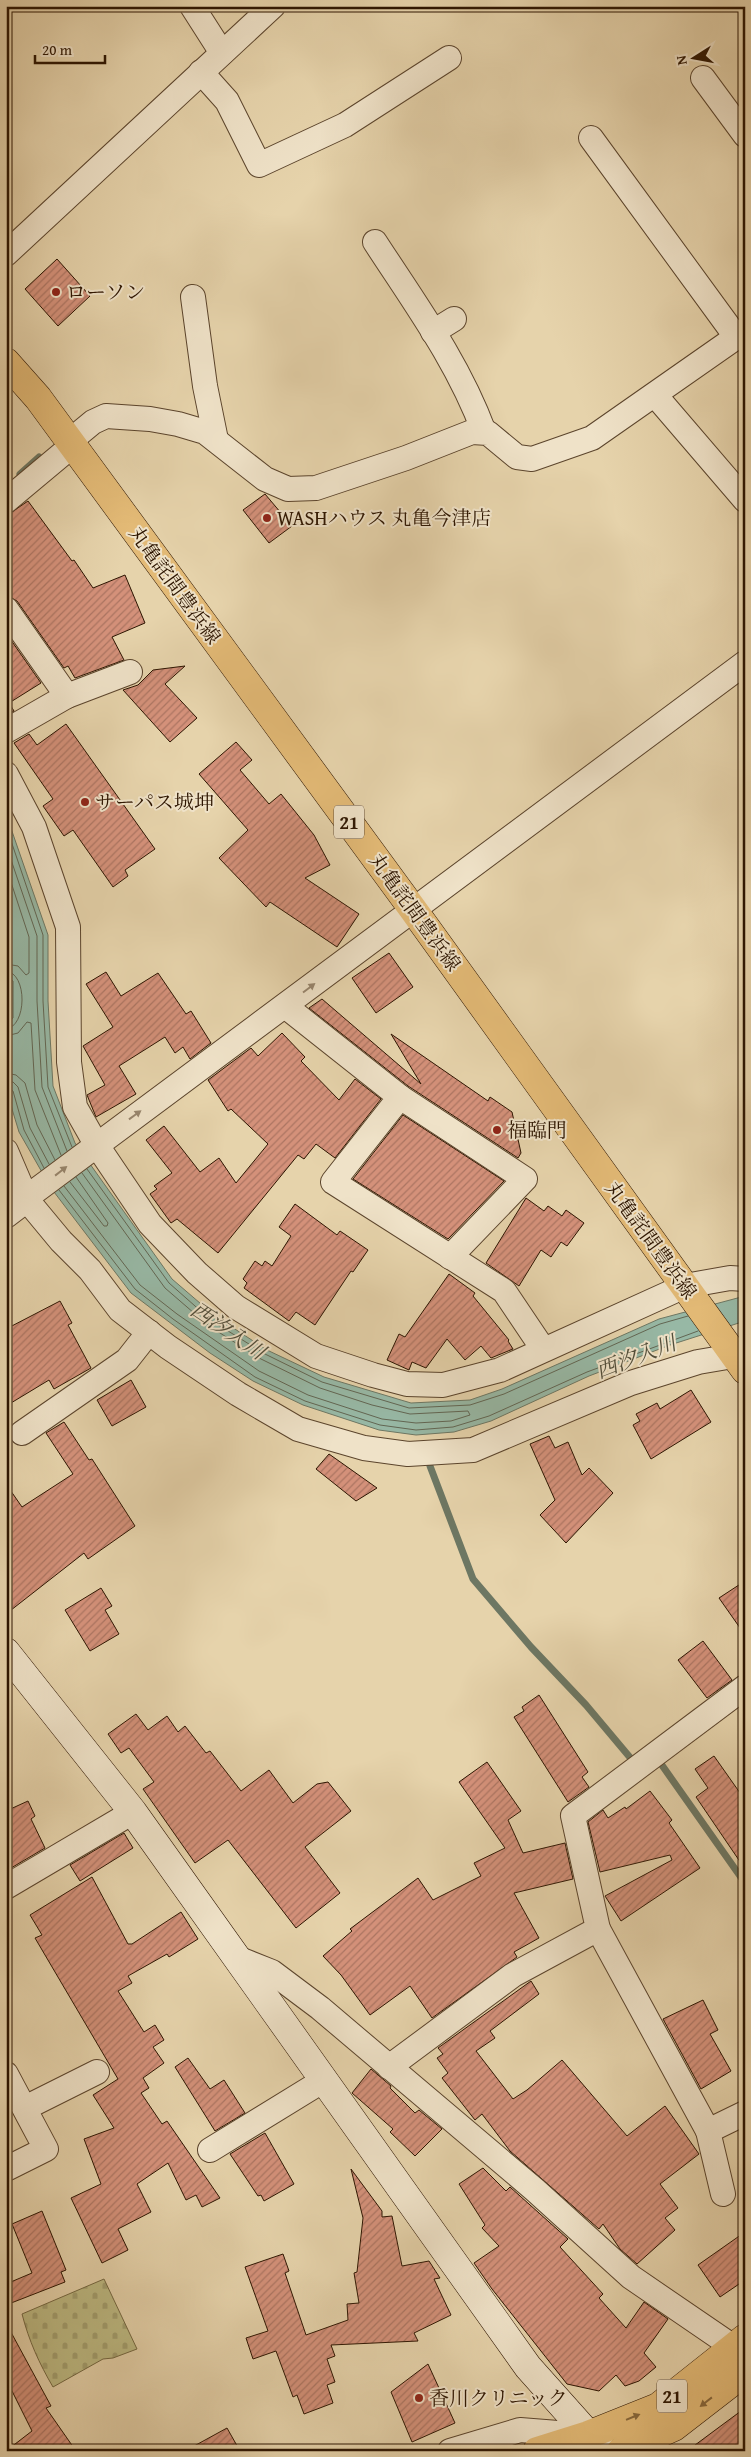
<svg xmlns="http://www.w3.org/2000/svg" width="751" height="2457" font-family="'Gentium Book Plus','Noto Serif JP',serif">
<defs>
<pattern id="cemetery-stones" width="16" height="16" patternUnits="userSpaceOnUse" patternTransform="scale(1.25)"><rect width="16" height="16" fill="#bdba83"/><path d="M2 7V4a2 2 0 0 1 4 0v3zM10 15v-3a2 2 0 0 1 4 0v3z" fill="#a39f6f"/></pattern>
<pattern id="building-hatch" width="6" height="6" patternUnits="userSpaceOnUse" patternTransform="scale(1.25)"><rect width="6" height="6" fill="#d4917a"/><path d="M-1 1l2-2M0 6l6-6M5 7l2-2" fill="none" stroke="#ac7562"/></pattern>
</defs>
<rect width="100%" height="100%" fill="#e6d3ab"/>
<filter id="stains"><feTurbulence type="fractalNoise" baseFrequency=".004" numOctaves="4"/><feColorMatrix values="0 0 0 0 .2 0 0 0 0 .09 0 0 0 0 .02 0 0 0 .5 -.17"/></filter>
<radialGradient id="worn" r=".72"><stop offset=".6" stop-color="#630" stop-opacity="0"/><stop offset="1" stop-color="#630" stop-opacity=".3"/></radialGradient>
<path fill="url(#cemetery-stones)" stroke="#756842" d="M104 2279 137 2349 113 2358 103 2359 53 2387C39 2363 29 2341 22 2314Z"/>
<path fill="#97b8a5" stroke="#6d7763" d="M6 814 48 935V1001L53 1086 75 1143 172 1279 215 1316 267 1350 324 1377 411 1403 470 1400 502 1389 659 1319 745 1296V1321L670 1345 589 1376 491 1421 454 1432 416 1435 379 1430 303 1405 253 1381 210 1353 131 1293 51 1188 19 1132 12 1109 7 1082 6 1051 10 998 6 955Z"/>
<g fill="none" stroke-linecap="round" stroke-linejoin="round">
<g stroke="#626653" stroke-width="1">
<path d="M6 826 43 935V1001L48 1087 72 1147"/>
<path d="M6 845 37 936V1001L42 1087 67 1151"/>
<path d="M6 867 29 937V973L26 975 18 966 6 964"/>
<path d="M6 971C28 973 27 1027 6 1029"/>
<path d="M6 977 13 981V1018L6 1022"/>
<path d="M6 1036 18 1033 27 1022 31 1023 35 1090 61 1155"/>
<path d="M6 1073 16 1075 25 1083 37 1125 55 1160"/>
<path d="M6 1081 13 1082 18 1087 30 1128 49 1164"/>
<path d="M6 1087 13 1091 24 1130 44 1168"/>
<path d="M87 1169 169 1283 212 1321 265 1354 322 1382 409 1408 470 1405 504 1394 660 1324 688 1316"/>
<path d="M70 1182 104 1226H107L108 1223 76 1177"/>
<path d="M64 1186 140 1285 177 1314 259 1371 308 1395 382 1419 416 1423 451 1421 470 1415 468 1411 410 1414 372 1405 320 1388 261 1359 209 1326 165 1288 82 1173"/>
<path d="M59 1190 135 1289 173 1319 255 1377 305 1401 380 1425 416 1430 453 1427 489 1416 587 1372 698 1331"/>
</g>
<g stroke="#6d7763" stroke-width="7">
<path d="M20 474 39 457"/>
<path d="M430 1466 473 1579 531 1647 586 1705 633 1761 637 1758"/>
<path d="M659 1761 745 1883"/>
</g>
</g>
<g fill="url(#building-hatch)" stroke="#2d1501">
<path d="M57 259 90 296 58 326 25 289Z"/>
<path d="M265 494 292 526 269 543 243 510Z"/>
<path d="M28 501 72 561 74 560 93 588 125 575 145 623 112 637 124 660 75 678 68 666 64 668 17 601 6 596V516Z"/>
<path d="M6 633 41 683 9 703 14 711 6 715Z"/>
<path d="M185 666 165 684 197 718 170 742 123 690 138 685 153 670Z"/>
<path d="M66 724 155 849 125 870 128 876 113 887 73 830 64 836 43 806 53 799 14 743 29 734 37 745Z"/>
<path d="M236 742 252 760 240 770 269 804 281 794 314 835 330 865 305 878 359 914 337 947 270 902 266 907 219 858 248 830 199 774Z"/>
<path d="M389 953 413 987 376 1013 352 978Z"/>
<path d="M106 972 121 996 158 973 186 1014 191 1011 211 1043 190 1059 183 1047 175 1053 165 1037 119 1066 136 1094 96 1117 87 1095 105 1085 83 1046 113 1027 86 984Z"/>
<path d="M322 999 421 1084 391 1034 488 1101 490 1097 512 1112 521 1153 518 1158 408 1086 309 1008Z"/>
<path d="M282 1033 305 1057 301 1061 339 1100 355 1079 381 1099 335 1158 316 1144 304 1159 298 1155 218 1253 177 1219 171 1223 150 1194 157 1189 154 1186 172 1173 146 1140 164 1126 200 1172 219 1158 236 1183 268 1144 231 1109 228 1111 208 1080 251 1048 258 1056Z"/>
<path d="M403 1115 504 1181 448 1239 353 1179Z"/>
<path d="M526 1198 544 1211 548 1206 562 1216 566 1210 584 1223 567 1246 561 1242 551 1257 541 1250 519 1286 486 1263Z"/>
<path d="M295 1204 337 1235 340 1231 368 1250 353 1272 351 1271 315 1325 296 1312 289 1321 244 1288 247 1283 243 1279 255 1261 262 1266 265 1261 272 1266 291 1236 279 1227Z"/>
<path d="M449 1274 475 1293 473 1296 509 1340 508 1341 513 1349 491 1358 481 1346 465 1360 447 1339 426 1368 412 1362 409 1370 387 1360 399 1334 405 1337Z"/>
<path d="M60 1301 72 1323 68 1325 91 1368 54 1389 49 1380 6 1406V1329Z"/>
<path d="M131 1380 146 1407 112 1426 97 1400Z"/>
<path d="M691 1390 711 1422 651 1459 633 1425 640 1421 636 1414 657 1403 660 1409Z"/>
<path d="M64 1422 89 1460 92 1459 135 1526 88 1559 84 1553 6 1614V1484L22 1507 73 1474 46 1433Z"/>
<path d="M549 1436 555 1448 568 1442 582 1475 589 1468 613 1493 566 1543 540 1515 555 1500 530 1444Z"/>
<path d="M329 1454 377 1488 356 1501 316 1469Z"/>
<path d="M745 1581V1635L719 1598Z"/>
<path d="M101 1588 112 1606 105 1610 119 1634 90 1651 65 1610Z"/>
<path d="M703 1641 732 1680 707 1698 678 1660Z"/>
<path d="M539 1695 588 1772 582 1777 589 1787 568 1802 514 1717 524 1711 522 1707Z"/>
<path d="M136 1714 148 1730 167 1716 178 1732 185 1726 206 1753 210 1751 241 1791 269 1770 293 1803 317 1784 328 1782 351 1811 305 1847 340 1893 296 1928 228 1840 195 1863 143 1789 154 1782 129 1748 121 1753 108 1734Z"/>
<path d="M714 1756 745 1800V1869L696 1797 708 1788 695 1769Z"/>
<path d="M487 1762 521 1811 508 1820 523 1853 565 1843 573 1879 514 1893 539 1938 514 1952 517 1957 432 2018 410 1986 370 2015 341 1975 323 1956 352 1931 350 1929 418 1878 433 1900 481 1876 474 1863 505 1848 459 1782Z"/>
<path d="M650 1791 672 1820 669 1823 700 1868 621 1921 605 1896 672 1860 670 1855 600 1872 588 1822 603 1810 608 1818 625 1807 626 1809Z"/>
<path d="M28 1801 35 1816 31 1819 45 1848 6 1871V1811Z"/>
<path d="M124 1833 133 1848 80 1881 70 1865Z"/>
<path d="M92 1877 128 1944H132L181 1912 198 1939 169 1957 167 1954 128 1976 132 1983 118 1991 144 2032 155 2025 164 2040 153 2047 164 2063 143 2078 149 2088 141 2093 162 2124 167 2121 220 2198 202 2207 196 2195 186 2200 168 2163 137 2184 151 2212 118 2229 128 2250 102 2263 71 2198 101 2184 84 2139 114 2128 93 2095 118 2079 35 1938 42 1935 30 1915Z"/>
<path d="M531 1981 539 1994 490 2031 495 2038 476 2051 513 2099 527 2090 562 2060 627 2136 665 2106 699 2154 660 2184 678 2208 665 2218 675 2230 637 2264 620 2249 603 2224 599 2229 510 2151 482 2114 475 2120 442 2078 448 2073 437 2058 443 2054 438 2048Z"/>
<path d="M703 2000 718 2030 710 2034 731 2071 701 2089 663 2019Z"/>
<path d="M188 2058 210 2089 224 2080 245 2113 215 2131 175 2067Z"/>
<path d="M371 2069 391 2086 390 2088 415 2113 419 2110 442 2129 415 2156 390 2132 393 2129 352 2093Z"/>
<path d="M265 2133 294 2184 264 2201 261 2195 258 2196 230 2154Z"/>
<path d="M483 2168 506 2191 510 2187 568 2239 560 2247 603 2294 599 2298 626 2328 644 2302 668 2319 644 2353 656 2367 639 2381 625 2386 616 2375 599 2391 567 2384 492 2289 474 2263 499 2246 482 2228 485 2225 459 2184Z"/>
<path d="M351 2169 382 2211V2217L392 2216 402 2266 429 2261 440 2278 434 2279 451 2315 414 2333 418 2341 331 2345 335 2356 327 2359 335 2382 327 2385 333 2403 304 2414 297 2395 293 2397 276 2351 253 2359 246 2338 268 2331 245 2267 283 2254 289 2271 285 2273 306 2335 348 2320 347 2304 359 2303 354 2273 357 2272 363 2218Z"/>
<path d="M42 2211 66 2270 61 2272 65 2282 6 2305V2284L32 2273 12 2224Z"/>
<path d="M745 2232V2280L720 2297 698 2265Z"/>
<path d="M6 2323 51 2406 46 2408 76 2451H6L32 2431 11 2389 6 2392Z"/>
<path d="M428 2364 455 2423 412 2442 391 2392Z"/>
<path d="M745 2408V2451H687Z"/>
<path d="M227 2428 240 2451H185Z"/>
</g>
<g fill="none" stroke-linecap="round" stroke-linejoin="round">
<defs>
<g id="street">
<path d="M192 6 222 53"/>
<path d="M201 72 227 101 259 165 345 125 449 58"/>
<path d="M703 78 745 135"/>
<path d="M591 138 737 338"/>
<path d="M375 242C416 305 458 362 484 432"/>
<path d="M6 254 273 6"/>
<path d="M193 297 205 386 216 440"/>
<path d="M433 332 454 319"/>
<path d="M655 395 745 500"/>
<path d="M70 441 93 422 106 416 150 419 178 424 205 432 265 479 288 489 316 488 406 458 472 432 488 433 517 457 532 459 592 438 745 331"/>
<path d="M6 501 73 445"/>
<path d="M6 609 67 696 6 731"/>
<path d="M67 696 130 672"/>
<path d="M6 774 34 827 68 927 69 1062 75 1107 96 1144 150 1224 197 1273 236 1307 316 1356 373 1375 407 1384 443 1385 500 1370 685 1286 730 1278 745 1279"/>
<path d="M285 1006 400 1097 333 1182 504 1291 543 1349"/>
<path d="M400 1097 525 1179 450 1257"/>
<path d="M6 1151 27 1200 61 1241 90 1270 120 1310 168 1347 238 1394 298 1429 364 1448 408 1454 473 1450 631 1383 698 1362 745 1354"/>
<path d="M6 1216 27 1200 34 1192 745 663"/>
<path d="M22 1433 127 1360 149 1332"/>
<path d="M6 1887 133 1812"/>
<path d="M598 1929 708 2131 745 2113"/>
<path d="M237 1958 272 1972 320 2008 535 2190 631 2277 745 2355"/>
<path d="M389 2067 513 1975 598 1929 573 1816 745 1687"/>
<path d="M6 2074 46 2149 6 2169"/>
<path d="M25 2108 97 2072"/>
<path d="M708 2131 723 2194"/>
<path d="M210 2150 324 2080"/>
<path d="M450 2451 520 2430 583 2435"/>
</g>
<path id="secondary" d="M6 1652 133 1812 528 2367 603 2451"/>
<g id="primary">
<path d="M6 362 38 398 412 908 745 1370"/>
<path d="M537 2451 588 2435 658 2407 745 2338"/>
<path d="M621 2451 674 2427 745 2372"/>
</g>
</defs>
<use href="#street" stroke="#5b442c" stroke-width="26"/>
<use href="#secondary" stroke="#2d1501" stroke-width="29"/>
<use href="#primary" stroke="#2d1501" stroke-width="29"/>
<use href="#street" stroke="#efe2c8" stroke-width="24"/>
<use href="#secondary" stroke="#efe2c8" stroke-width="28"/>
<use href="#primary" stroke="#e3ba76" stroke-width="28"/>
</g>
<defs><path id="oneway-solid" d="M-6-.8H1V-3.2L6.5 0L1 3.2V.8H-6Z" transform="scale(1.25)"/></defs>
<g fill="#98866e">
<use href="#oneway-solid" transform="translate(309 988) rotate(-37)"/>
<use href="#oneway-solid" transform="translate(135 1115) rotate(-36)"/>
<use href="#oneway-solid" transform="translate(61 1171) rotate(-38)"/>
</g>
<g fill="#88683c">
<use href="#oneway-solid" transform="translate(706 2402) rotate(142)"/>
<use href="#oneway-solid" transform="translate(633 2417) rotate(-22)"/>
</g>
<g fill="#8f2418" stroke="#efe2c8" stroke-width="2">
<circle cx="56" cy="292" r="5"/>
<circle cx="267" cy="518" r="5"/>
<circle cx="85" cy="802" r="5"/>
<circle cx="497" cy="1130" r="5"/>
<circle cx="419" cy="2398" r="5"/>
</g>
<g text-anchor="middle" stroke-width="4" stroke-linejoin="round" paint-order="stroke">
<g fill="#efe2c8" stroke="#67523d" stroke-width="1">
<rect x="334" y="805.5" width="30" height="33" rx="4"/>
<rect x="657" y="2379.5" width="30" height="33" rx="4"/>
</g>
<g font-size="19" font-weight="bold" fill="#2d1501">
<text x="349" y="829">21</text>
<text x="672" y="2403">21</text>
</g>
<g font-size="20" fill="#2d1501" stroke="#efe2c8" text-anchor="start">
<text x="66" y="299">ローソン</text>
<text x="277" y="525">WASHハウス 丸亀今津店</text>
<text x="95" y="809">サーパス城坤</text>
<text x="507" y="1137">福臨門</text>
<text x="429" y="2405">香川クリニック</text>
</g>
<g font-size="20" fill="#2d1501" stroke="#efe2c8">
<text transform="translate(175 585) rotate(54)" y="7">丸亀詫間豊浜線</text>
<text transform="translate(415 912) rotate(54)" y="7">丸亀詫間豊浜線</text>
<text transform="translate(651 1240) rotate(54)" y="7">丸亀詫間豊浜線</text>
</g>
<g font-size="21" font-style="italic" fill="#524e3a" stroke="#efe2c8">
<text transform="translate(228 1331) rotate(34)" y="7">西汐入川</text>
<text transform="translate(636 1357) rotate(-21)" y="7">西汐入川</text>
</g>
</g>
<rect width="751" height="2457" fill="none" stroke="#e6d3ab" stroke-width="25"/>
<rect x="8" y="8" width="736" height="2442" fill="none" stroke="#2d1501" stroke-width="2.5"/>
<rect x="12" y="12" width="726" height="2432" fill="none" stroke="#2d1501"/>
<g transform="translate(694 58) rotate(259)" stroke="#efe2c8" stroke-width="4" paint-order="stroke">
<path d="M0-4L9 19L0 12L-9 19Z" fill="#2d1501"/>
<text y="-8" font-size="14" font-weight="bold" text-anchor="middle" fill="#2d1501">N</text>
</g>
<path d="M35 55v8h70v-8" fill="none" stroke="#2d1501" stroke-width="2.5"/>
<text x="42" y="55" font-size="15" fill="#2d1501" stroke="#efe2c8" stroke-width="4" paint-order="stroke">20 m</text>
<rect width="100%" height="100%" filter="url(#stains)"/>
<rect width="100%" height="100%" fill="url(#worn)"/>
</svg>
